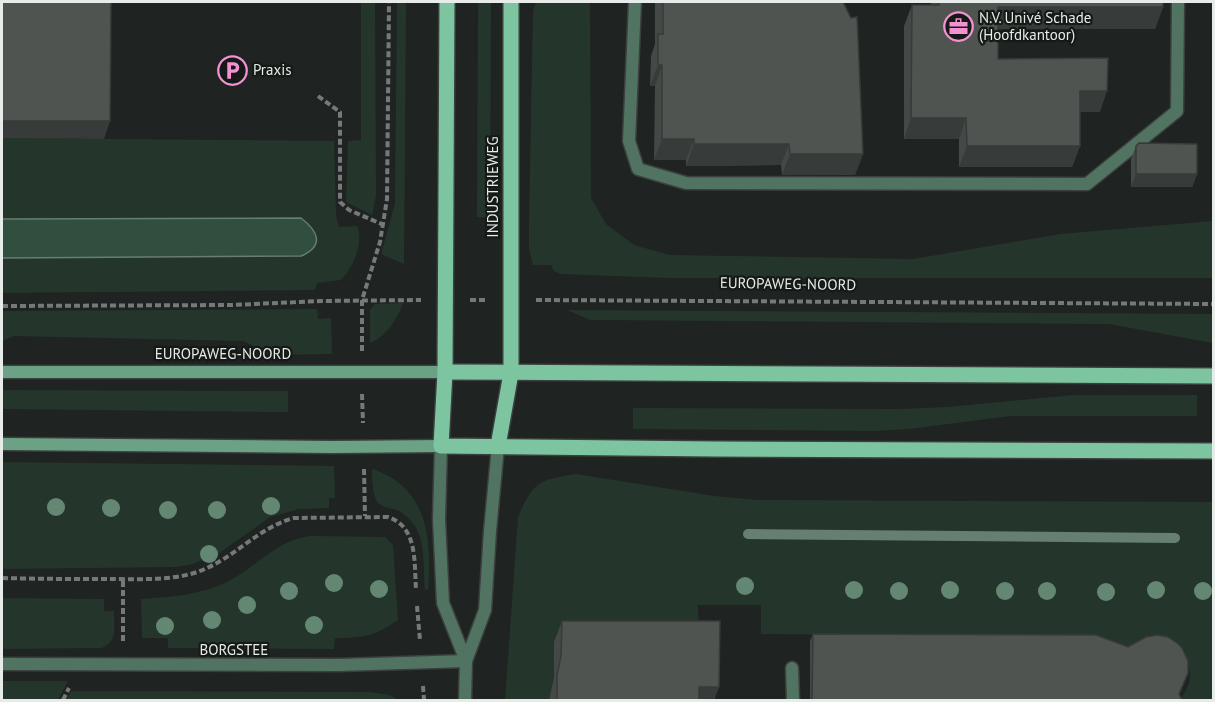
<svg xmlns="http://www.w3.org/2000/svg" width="1215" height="702" font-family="'PT Sans',sans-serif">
<rect width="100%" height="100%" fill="#1f2321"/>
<g fill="#24362c">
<path d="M361 2H375L376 196 372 215 346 202 348 141 361 140Z"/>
<path d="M397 2H406L404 264 381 254 395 204Z"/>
<path d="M478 2H491L490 218 477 217Z"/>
<path d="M536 2H590L591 198 606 224 634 245 670 255 913 259 1060 234 1213 221V278H670L561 274 554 271 551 265H533L529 249V223L533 11Z"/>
<path d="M2 138 334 141 336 215 339 227 357 226C364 242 353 268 341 280L317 283 315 290 2 293V258L301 256V218L2 219Z"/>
<path d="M403 303C397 319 387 336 370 343V310L375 304Z"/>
<path d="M317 309 318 319 331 318 332 354 272 355 243 341 14 336 2 341V311Z"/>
<path d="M567 310 1213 314V343L1109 324 590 320Z"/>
<path d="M2 390 288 391V412L2 409Z"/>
<path d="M1074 395H1197V416H1010L909 429 874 431 633 429V408L900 409 948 407Z"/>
<path d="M2 462 334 466 335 498H329V508L299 509 270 517 218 554 192 564 176 567 2 569Z"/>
<path d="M372 469C428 487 432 539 428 590L425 589C423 569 426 542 414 525 392 492 372 528 372 469Z"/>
<path d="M576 474 714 496 758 500 1213 502V700H1182L1181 698C1196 677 1191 667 1177 647L1129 648 1094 636 761 634V605H698L699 642H554V677L549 700H505L518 517C534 481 538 480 576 474Z"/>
<path d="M311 536 385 537 393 545 398 620C375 636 363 638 335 638L334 649 168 648V638H142L141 599C171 597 200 595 227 582 257 567 276 540 311 536Z"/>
<path d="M2 598 104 599V611H114C114 626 118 643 101 648L2 649Z"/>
<path d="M2 681H68L58 700H2Z"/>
<path d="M71 691 370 692 389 695 399 700H66Z"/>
</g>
<path fill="#304f3f" stroke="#677e72" stroke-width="1.5" d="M301 218C318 231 325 246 301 256L2 258V219Z"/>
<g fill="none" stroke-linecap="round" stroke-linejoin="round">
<path stroke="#677e72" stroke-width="10" d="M748 534 1175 538"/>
<defs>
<g id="lane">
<path d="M635 2 629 141 638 169 686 183 1087 184 1177 111 1178 2"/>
<path d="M792 668 793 700"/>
</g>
<g id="street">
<path d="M441 446 439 519 443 603 466 661"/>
<path d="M2 664 340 665 466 661"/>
<path d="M465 700 466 661 485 610 490 531 498 446"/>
</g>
<g id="secondary">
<path d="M2 372H445"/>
<path d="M2 444 332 447 441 446"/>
</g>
<g id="primary">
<path d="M447 2 445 372 441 446 715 449 1214 451"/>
<path d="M445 372 1214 376"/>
<path d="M498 446 511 373V2"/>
</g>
</defs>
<use href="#lane" stroke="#3b3f3d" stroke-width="15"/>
<use href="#street" stroke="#3b3f3d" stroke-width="15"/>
<use href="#secondary" stroke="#3b3f3d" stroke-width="15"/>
<use href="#primary" stroke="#3b3f3d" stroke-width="18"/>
<g stroke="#757977" stroke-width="4" stroke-dasharray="6 3" stroke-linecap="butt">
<path d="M318 96 340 112V202L349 210 384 225"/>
<path d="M470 300H487"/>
<path d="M536 300 1214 304"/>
<path d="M2 306 232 305 321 301 421 300"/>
<path d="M362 351V300L380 242 387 199 389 2"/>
<path d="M362 394 363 423"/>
<path d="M364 469 365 516"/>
<path d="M2 578C37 579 72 579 107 579 135 579 167 581 194 573 233 561 256 528 294 518L388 517C418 527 414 562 416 589"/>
<path d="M417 606 420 640"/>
<path d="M123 641V579"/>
<path d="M423 686 424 700"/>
<path d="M63 700 69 688"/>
</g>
<use href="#lane" stroke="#517361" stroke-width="12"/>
<use href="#street" stroke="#517361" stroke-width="12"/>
<use href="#secondary" stroke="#6ba184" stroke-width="12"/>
<use href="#primary" stroke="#7dc5a0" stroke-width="15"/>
</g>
<g fill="#648774">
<circle cx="271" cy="506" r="9"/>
<circle cx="56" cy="507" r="9"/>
<circle cx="111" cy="508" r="9"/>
<circle cx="168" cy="510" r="9"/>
<circle cx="217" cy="510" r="9"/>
<circle cx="209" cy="554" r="9"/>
<circle cx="334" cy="583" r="9"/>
<circle cx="745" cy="586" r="9"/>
<circle cx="379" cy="589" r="9"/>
<circle cx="854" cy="590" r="9"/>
<circle cx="950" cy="590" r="9"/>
<circle cx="1156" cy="590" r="9"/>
<circle cx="289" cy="591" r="9"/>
<circle cx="899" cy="591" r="9"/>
<circle cx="1005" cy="591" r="9"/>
<circle cx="1047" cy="591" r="9"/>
<circle cx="1203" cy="591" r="9"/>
<circle cx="1106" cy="592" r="9"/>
<circle cx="247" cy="605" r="9"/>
<circle cx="212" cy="620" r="9"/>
<circle cx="314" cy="625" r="9"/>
<circle cx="165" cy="626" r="9"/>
</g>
<g fill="#444846">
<path d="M655 2H843L863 154 855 175H782L781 165 686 166V160H654L655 86H650L651 56 655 44Z"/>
<path d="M931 2H1163V7L1155 29H998V59L1100 112H1080V146L1072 167H959V139H904V26L912 5H931Z"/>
<path d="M1136 146 1197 174 1192 187H1131V159Z"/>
<path d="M562 621 719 687 714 700H549L554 677V642Z"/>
<path d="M813 634 1188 673 1179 695 1182 700H810V641Z"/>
</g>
<g fill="#373b39">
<path d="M998 7H1163L1155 29H991Z"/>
<path d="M658 65H662L655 86H650Z"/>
<path d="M1080 91H1107L1100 112H1072Z"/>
<path d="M911 118H966L959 139H904Z"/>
<path d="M2 121H110L104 139 2 138Z"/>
<path d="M662 139H694L686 160H654Z"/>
<path d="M694 144H789L781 165 686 166Z"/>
<path d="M967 146H1080L1072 167H959Z"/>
<path d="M790 154H863L855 175H782Z"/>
<path d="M1136 174H1197L1192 187H1131Z"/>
<path d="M699 687H719L714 700H694Z"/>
</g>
<g fill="#4f5451" stroke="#373b39" stroke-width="1.5">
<path d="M2 2H111L110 121H2Z"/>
<path d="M663 2H843L851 18 857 17 863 154H790L789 144H694V139H662V65H658V34H663Z"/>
<path d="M939 2H1163V7H998V59L1108 58 1107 91H1080V146H967L966 118H911L912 5H939Z"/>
<path d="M1139 143 1197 144V174H1136V146Z"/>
<path d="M562 621H720L719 687H699V700H557V675L561 656Z"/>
<path d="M813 634 1096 635 1128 647 1146 637 1157 635 1168 637 1177 643 1182 648 1188 661V673L1179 694 1182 700H812Z"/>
</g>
<defs>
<symbol id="office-ring" viewBox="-11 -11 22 22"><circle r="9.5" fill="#151a17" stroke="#f491d3" stroke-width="1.5"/><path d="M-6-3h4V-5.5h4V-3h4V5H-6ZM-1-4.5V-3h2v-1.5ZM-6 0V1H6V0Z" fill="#f491d3"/></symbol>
<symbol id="parking-ring" viewBox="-11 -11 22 22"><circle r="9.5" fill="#151a17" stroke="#f491d3" stroke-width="1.5"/><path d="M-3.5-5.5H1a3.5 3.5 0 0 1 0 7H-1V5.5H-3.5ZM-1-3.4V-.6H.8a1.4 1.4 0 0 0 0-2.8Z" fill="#f491d3"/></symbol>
</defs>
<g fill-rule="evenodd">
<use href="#office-ring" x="942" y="10" width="33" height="33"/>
<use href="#parking-ring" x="216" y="54" width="33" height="33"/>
</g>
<g text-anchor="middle" stroke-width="4.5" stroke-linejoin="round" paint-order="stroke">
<g font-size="15" fill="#e7ebe9" stroke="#151a17" text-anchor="start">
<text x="979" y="23">N.V. Univé Schade<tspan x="979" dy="17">(Hoofdkantoor)</tspan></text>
<text x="253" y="75">Praxis</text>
</g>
<g font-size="15" fill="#e7ebe9" stroke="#151a17">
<text transform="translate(493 187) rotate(-90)" y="5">INDUSTRIEWEG</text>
<text transform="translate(788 284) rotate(1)" y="5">EUROPAWEG-NOORD</text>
<text x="223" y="359">EUROPAWEG-NOORD</text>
<text x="234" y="655">BORGSTEE</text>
</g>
</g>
<rect width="1215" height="702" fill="none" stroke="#e7ebe9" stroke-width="6"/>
</svg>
